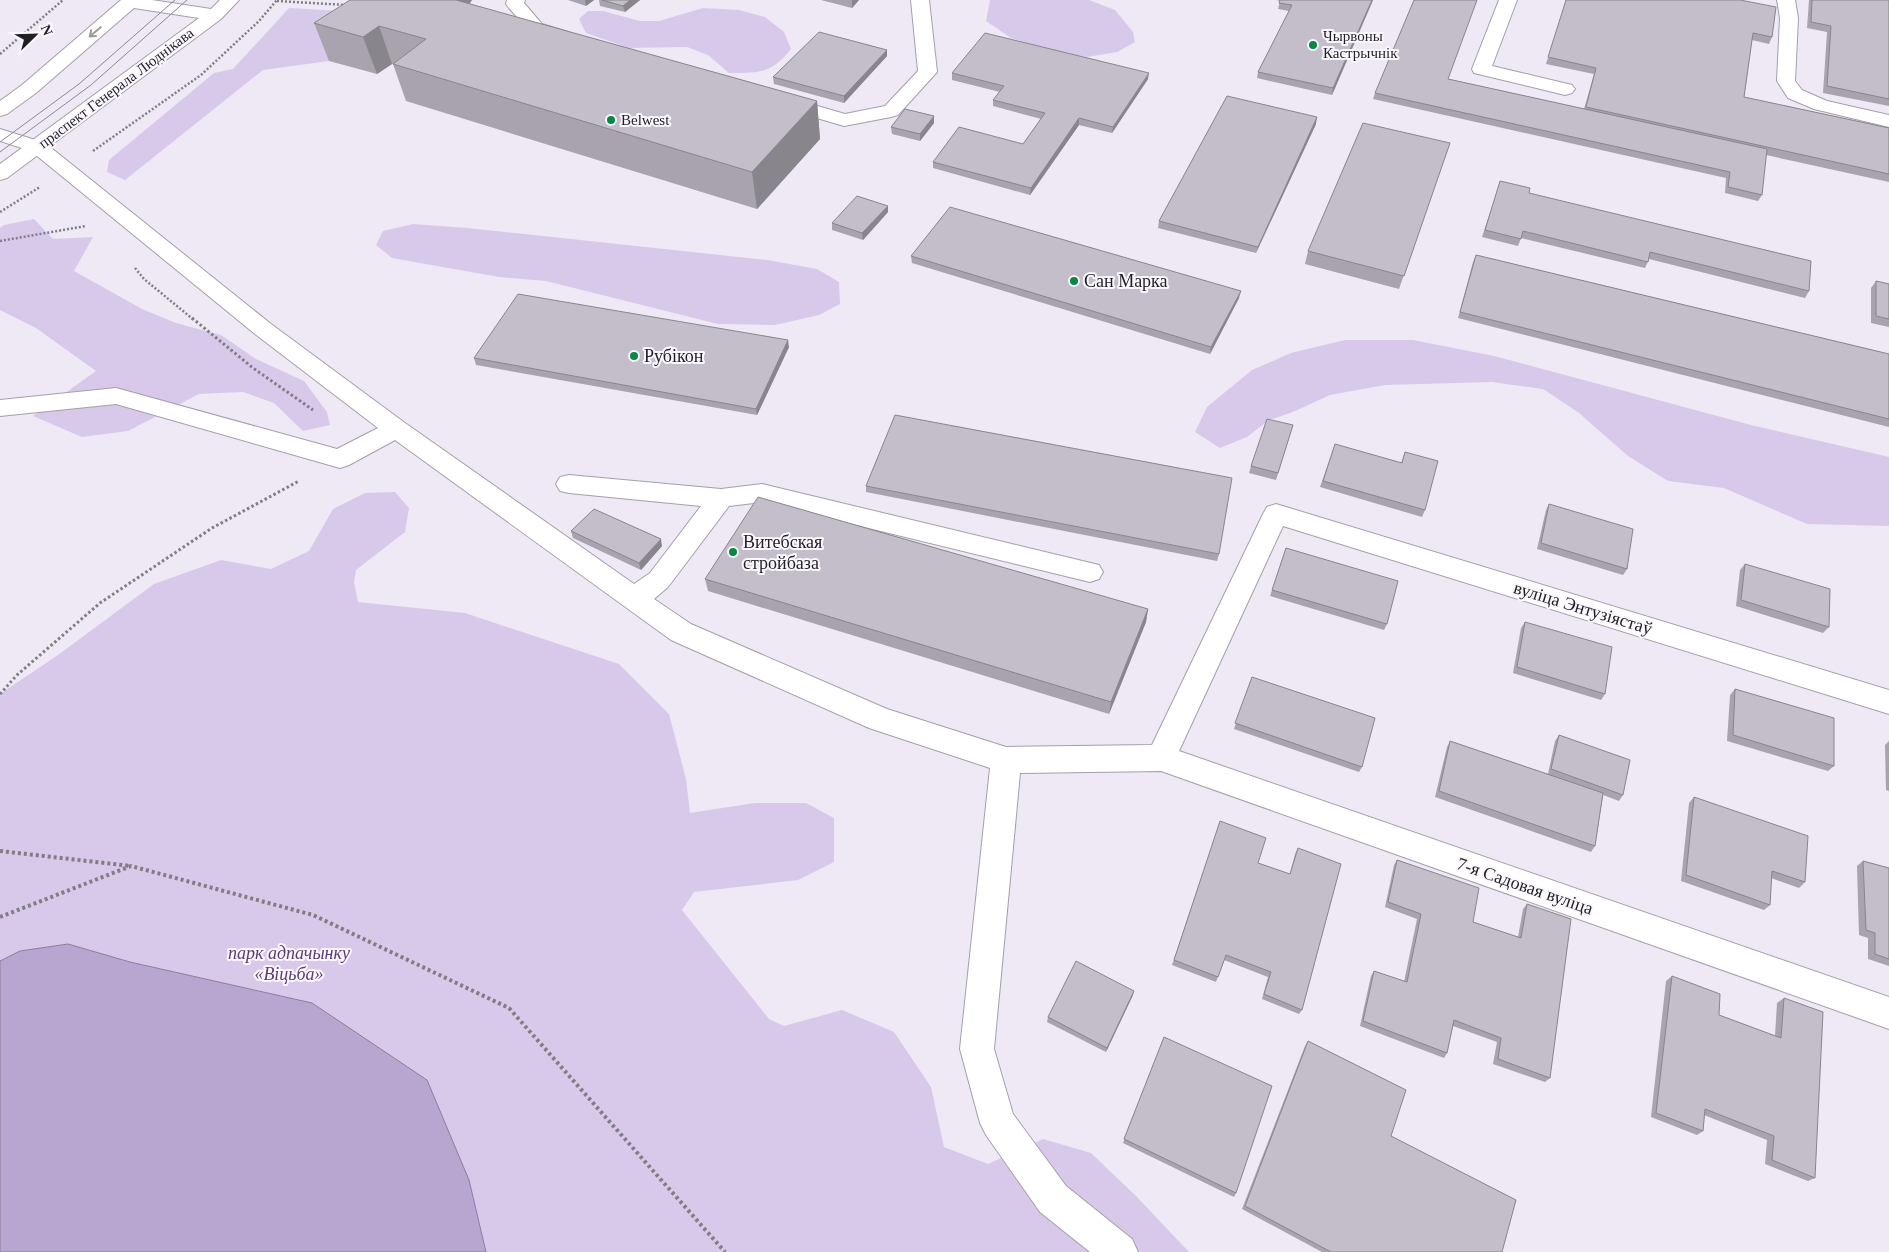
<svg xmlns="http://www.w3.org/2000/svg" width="1889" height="1252" font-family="Georgia,serif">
<rect width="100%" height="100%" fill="#eee9f5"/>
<g fill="#d8c9eb">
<path d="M990 0H1089L1115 10 1133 32 1135 42 1117 52 1087 57 1057 52 1011 38 986 21Z"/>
<path d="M289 8 341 11 329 61 263 70 125 180 107 172 109 160 214 73 233 69Z"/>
<path d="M703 8 739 10 765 17 784 32 791 49C771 74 759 73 729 73L708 55 687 47 629 48 586 33 579 19 588 11H603L640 21H659Z"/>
<path d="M34 219 53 239 93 237 74 271 142 309 176 323 221 335 256 359 304 381 327 412 330 425 303 431 274 403 243 392 199 394 128 431 82 437 33 416 96 371 36 328 0 310V228L4 225Z"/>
<path d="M413 224 467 228 767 260 817 269 839 282 840 304 819 315 775 325 718 324 546 281 499 277 392 258 376 245 383 231Z"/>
<path d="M1345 340H1413L1494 356 1751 425 1889 457V526L1807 524 1724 488 1668 481 1628 456 1579 413 1543 389 1492 382 1385 385 1330 395 1293 412 1269 420 1247 437 1220 448 1195 432 1207 407 1252 370 1291 353Z"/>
<path d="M395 492 409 508 405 532 356 570 354 582 358 602 465 613 619 664 669 714 686 779 690 813 755 803H806L834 818V862L798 880 694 892 682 910 769 1019 784 1026 842 1010 894 1032 931 1087 944 1147 988 1164 1043 1139 1091 1153 1137 1197 1189 1252H0V694L58 655 154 584 221 560 271 569 309 551 333 509 365 493Z"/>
</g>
<path fill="#b9a6d0" stroke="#8b7e9c" d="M68 944 130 962 312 1003 427 1080 469 1180 486 1252H0V961L20 951Z"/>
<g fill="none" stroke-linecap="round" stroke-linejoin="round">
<defs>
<g id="minor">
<path d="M507 0H525L524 3 542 24 568 32 571 36 568 40 562 41 530 32 509 8 506 4Z"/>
<path d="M911 0H929L937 72 898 115 891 117 844 126 776 106 773 102 776 98 783 96 845 114 885 106 918 71Z"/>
<path d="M1499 0H1517L1492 66 1572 85 1575 89 1572 93 1565 95 1474 73 1472 69Z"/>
<path d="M1777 0H1795L1798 18 1795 81 1802 90 1827 101 1889 115V127L1814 109 1788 98 1777 81 1780 18Z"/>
<path d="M0 129 45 143 271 324 405 423 634 584 650 573 701 506 569 493 560 491 556 484 560 477 569 475 721 489 762 484 1099 565 1103 572 1099 579 1090 582 762 502 729 506 668 587 654 599 691 624 887 709 1006 747 1152 745 1263 514 1267 507 1276 504 1889 690V714L1283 526 1179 751 1889 997V1029L1161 771 1020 773 994 1049 1013 1114 1066 1186 1132 1239 1138 1252H1090L1040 1212 986 1135 980 1123 960 1049 990 768 869 728 671 640 395 440 349 465 340 468 116 404 0 416V400L116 388 337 449 378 428 255 334 31 151 0 141Z"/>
</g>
<path id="major" d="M121 0H152L211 9 220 0H239L221 19 7 178 0 180V164L199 18 134 8 36 93 7 114 0 116V101L22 85Z"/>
</defs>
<use href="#minor" stroke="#a49faa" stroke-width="2"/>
<use href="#major" stroke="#a49faa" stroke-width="2"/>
<g stroke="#807d84" stroke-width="2.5" stroke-dasharray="2 2" stroke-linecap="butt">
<path d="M277 1 346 5"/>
<path d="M0 54 63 0"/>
<path d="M93 151 201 75 259 21 277 0"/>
<path d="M0 212 40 187"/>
<path d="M0 241 86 226"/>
<path d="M135 268 144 279 194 320"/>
</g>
<g stroke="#807d84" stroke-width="3" stroke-dasharray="2.5 2.5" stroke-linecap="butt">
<path d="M192 318 253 368 313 410"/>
<path d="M0 694 17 675 100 603 212 528 299 481"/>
</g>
<g stroke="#807d84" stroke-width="4" stroke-dasharray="3 3" stroke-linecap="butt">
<path d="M0 851 131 866"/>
<path d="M0 917 131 866 313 915 509 1008 725 1252"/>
</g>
<use href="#minor" fill="#fff" fill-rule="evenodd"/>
<use href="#major" fill="#fff" fill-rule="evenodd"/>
<g stroke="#8c8991" stroke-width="1">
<path d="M0 142 79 84 175 0"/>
<path d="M0 152 91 85 187 0"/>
</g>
</g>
<g fill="#a8a3ae">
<path d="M472 0 469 4 817 101 820 139 757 209 406 101 393 64H392L377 74 329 61 314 23Z"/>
<path d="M568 0H594L586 6Z"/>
<path d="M599 0H640L625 12 600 6Z"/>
<path d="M821 0H859L852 8Z"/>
<path d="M1276 0H1373L1332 95 1257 78 1258 72 1289 11 1278 9 1280 1Z"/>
<path d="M1566 0H1740L1772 37 1769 44 1752 40 1744 97 1889 128V182L1766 155 1762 195 1758 201 1725 193 1726 178 1373 99 1375 93 1448 79 1584 109 1594 74 1546 64Z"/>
<path d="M1809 0H1889V106L1823 93 1827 32 1807 28Z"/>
<path d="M887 56 844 103 774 84 773 77Z"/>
<path d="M952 73 1148 79 1112 133 1079 125 1030 195 933 168V162L1023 144 1041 119 993 106V100L1000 92 952 80Z"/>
<path d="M934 123 920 141 892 134 891 127Z"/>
<path d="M1316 124 1256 253 1158 228 1159 221Z"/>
<path d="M1450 143 1399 289 1305 264 1308 251Z"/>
<path d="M1498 188 1529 193 1809 291 1805 298 1649 259 1645 268 1521 238 1518 246 1482 237Z"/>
<path d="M888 212 863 240 832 230V223Z"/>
<path d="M1476 255 1889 354V427L1458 318 1473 262Z"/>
<path d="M911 256 1239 298 1210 354 912 263Z"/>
<path d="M1876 281 1889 284V327L1871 323V288Z"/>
<path d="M789 347 757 415 476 365 474 358Z"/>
<path d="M1293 425 1276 480 1249 473 1251 466Z"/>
<path d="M1335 444 1401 463 1405 452 1425 510 1422 517 1320 487Z"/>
<path d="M866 486 1219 554 1217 561 866 492Z"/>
<path d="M1549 504 1627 569 1623 575 1537 549 1546 510Z"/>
<path d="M571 531 662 546 641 570 573 538Z"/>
<path d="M1286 548 1387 624 1384 630 1270 596Z"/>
<path d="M1745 564 1829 627 1823 633 1736 606 1740 570Z"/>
<path d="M705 579 1148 609 1146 622 1109 714 708 591Z"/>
<path d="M1525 622 1605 694 1601 700 1513 673 1521 628Z"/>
<path d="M1252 677 1362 767 1359 772 1234 729Z"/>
<path d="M1735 689 1834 766 1828 771 1727 741 1730 695Z"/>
<path d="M1559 735 1623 795 1619 801 1603 795 1595 846 1591 852 1435 797 1447 747 1450 741 1548 774 1555 741Z"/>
<path d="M1889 741V791L1886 790 1885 745Z"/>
<path d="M1694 797 1805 882 1799 888 1771 878 1770 905 1764 910 1681 881 1689 803Z"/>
<path d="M1218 827 1258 863 1290 874 1295 854 1298 848 1302 1010 1299 1014 1262 999 1268 977 1224 960 1216 982 1172 965Z"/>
<path d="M1397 860 1473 922 1518 937 1523 909 1527 904 1550 1078 1545 1082 1493 1064 1497 1042 1453 1026 1447 1053 1444 1058 1360 1026 1371 976 1374 971 1404 982 1417 919 1385 907 1394 865Z"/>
<path d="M1863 861 1889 868V966L1868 959V938L1859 935 1857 866Z"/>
<path d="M1672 976 1719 1015 1775 1036 1777 1003 1784 998 1815 1178 1808 1181 1765 1164 1767 1140 1704 1115 1703 1131 1697 1135 1651 1117 1666 981Z"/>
<path d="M1133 995 1106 1052 1047 1022 1048 1017Z"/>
<path d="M1164 1037 1236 1193 1234 1197 1123 1143Z"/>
<path d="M1308 1041 1391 1136 1502 1252H1322L1242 1209 1305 1046Z"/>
</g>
<g fill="#88858d">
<path d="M430 0H472L468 6Z"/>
<path d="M585 0H594L586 6Z"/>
<path d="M630 0H640L625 12 623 6Z"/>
<path d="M852 0H859L852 8Z"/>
<path d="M1372 0H1373L1332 95 1333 88Z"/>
<path d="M379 26 392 64 377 74 363 37Z"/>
<path d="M887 50V56L844 103V96Z"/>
<path d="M1149 73 1148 79 1112 133 1113 127Z"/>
<path d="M817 101 820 139 757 209 752 172Z"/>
<path d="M934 116V123L920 141V134Z"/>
<path d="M1317 117 1316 124 1256 253 1258 247Z"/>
<path d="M1079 118V125L1030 195 1031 188Z"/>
<path d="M888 206V212L863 240 862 233Z"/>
<path d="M1241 291 1239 298 1210 354 1211 347Z"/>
<path d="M788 340 789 347 757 415 756 409Z"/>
<path d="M661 539 662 546 641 570 639 563Z"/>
<path d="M1148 609 1146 622 1109 714 1111 702Z"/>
<path d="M1134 991 1133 995 1106 1052 1107 1048Z"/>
</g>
<g fill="#c3beca" stroke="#88858d">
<path d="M350 0H456L817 101 752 172 393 64 426 39 379 26 363 37 314 23Z"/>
<path d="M602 0H630L623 6Z"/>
<path d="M1280 0H1372L1333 88 1258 72 1292 5 1279 3Z"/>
<path d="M1414 0H1477L1448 79 1767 149 1762 195 1728 187 1730 172 1375 93Z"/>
<path d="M1566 0H1740L1776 7 1772 37 1753 33 1744 97 1889 128V174L1586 107 1596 68 1548 57Z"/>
<path d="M1812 0H1889V99L1827 86 1831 26 1811 22Z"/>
<path d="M819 32 887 50 844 96 773 77Z"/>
<path d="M985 33 1149 73 1113 127 1079 118 1031 188 933 162 959 127 1023 144 1045 113 993 100 1004 86 952 73Z"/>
<path d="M1227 96 1317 117 1258 247 1159 221Z"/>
<path d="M905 109 934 116 920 134 891 127Z"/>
<path d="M1363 123 1450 143 1404 276 1308 251Z"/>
<path d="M1500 181 1530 188 1529 193 1811 261 1809 291 1650 252 1648 262 1523 231 1521 239 1485 230Z"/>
<path d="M857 196 888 206 862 233 832 223Z"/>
<path d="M950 207 1241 291 1211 347 911 256Z"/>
<path d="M1476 255 1889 354V419L1460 312Z"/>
<path d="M1876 281 1889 284V319L1876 316Z"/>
<path d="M518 294 788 340 756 409 474 358Z"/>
<path d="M895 415 1232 478 1219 554 866 486Z"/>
<path d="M1267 419 1293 425 1278 473 1251 466Z"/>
<path d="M1335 444 1402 463 1405 452 1438 461 1425 510 1323 481Z"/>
<path d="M758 497 1148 609 1111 702 705 579Z"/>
<path d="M1549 504 1633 529 1627 569 1541 543Z"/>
<path d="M594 509 661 539 639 563 571 531Z"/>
<path d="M1286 548 1398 581 1387 624 1272 590Z"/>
<path d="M1745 564 1830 589 1829 627 1741 600Z"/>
<path d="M1525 622 1612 647 1605 694 1517 667Z"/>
<path d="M1252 677 1375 718 1362 767 1235 723Z"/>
<path d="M1735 689 1834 718V766L1733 735Z"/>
<path d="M1559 735 1630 760 1623 795 1551 769Z"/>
<path d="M1450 741 1603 793 1595 846 1439 791Z"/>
<path d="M1694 797 1808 836 1805 882 1772 871 1770 905 1686 875Z"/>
<path d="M1220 821 1266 838 1258 863 1290 874 1298 848 1341 864 1302 1010 1264 994 1271 972 1226 955 1218 977 1174 960Z"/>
<path d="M1397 860 1479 888 1473 922 1521 938 1527 904 1571 919 1550 1078 1498 1059 1501 1038 1454 1020 1447 1053 1363 1021 1374 971 1407 982 1421 914 1388 902Z"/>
<path d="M1863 861 1889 868V959L1875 954V933L1866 930Z"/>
<path d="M1076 961 1134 991 1107 1048 1048 1017Z"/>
<path d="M1672 976 1720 994 1719 1015 1781 1038 1784 998 1823 1012 1815 1178 1772 1160 1774 1136 1705 1109 1703 1131 1656 1113Z"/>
<path d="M1164 1037 1272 1086 1236 1193 1124 1139Z"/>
<path d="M1308 1041 1406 1090 1391 1136 1516 1200 1502 1252H1331L1245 1206Z"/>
</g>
<defs><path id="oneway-shaft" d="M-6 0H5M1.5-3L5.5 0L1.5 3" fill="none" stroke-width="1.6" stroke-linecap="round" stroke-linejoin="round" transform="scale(1.25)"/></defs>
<use stroke="#9b9a9c" href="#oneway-shaft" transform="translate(95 32) rotate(140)"/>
<g fill="#088843" stroke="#faf7ff" stroke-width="2">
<circle cx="1313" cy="45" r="5"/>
<circle cx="611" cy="120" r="5"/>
<circle cx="1074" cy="281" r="5"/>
<circle cx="634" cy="356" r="5"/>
<circle cx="733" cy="552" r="5"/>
</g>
<g text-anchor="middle" stroke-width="4" stroke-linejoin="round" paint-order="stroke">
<g font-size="15" fill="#211f23" stroke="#faf7ff" text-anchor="start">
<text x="1323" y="41">Чырвоны<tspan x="1323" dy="17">Кастрычнік</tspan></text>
<text x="621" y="125">Belwest</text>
</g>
<g font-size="15" fill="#211f23" stroke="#faf7ff">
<text transform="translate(116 88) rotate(-37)" y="5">праспект Генерала Люднікава</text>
</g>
<g font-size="18" fill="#211f23" stroke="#faf7ff" text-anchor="start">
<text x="1084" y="287">Сан Марка</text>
<text x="644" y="362">Рубікон</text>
<text x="743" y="548">Витебская<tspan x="743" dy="21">стройбаза</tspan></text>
</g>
<g font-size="18" fill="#211f23" stroke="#faf7ff">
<text transform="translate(1583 608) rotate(17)" y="6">вуліца Энтузіястаў</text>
<text transform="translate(1525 886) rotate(19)" y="6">7-я Садовая вуліца</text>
</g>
<g font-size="18" font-style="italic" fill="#583e74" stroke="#faf7ff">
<text x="289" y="959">парк адпачынку<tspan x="289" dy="21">«Віцьба»</tspan></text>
</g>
</g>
<g transform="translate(35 35) rotate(67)" stroke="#faf7ff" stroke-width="4" paint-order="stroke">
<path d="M0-4L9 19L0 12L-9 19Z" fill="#211f23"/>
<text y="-8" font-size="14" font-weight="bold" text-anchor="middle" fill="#211f23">N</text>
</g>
</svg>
